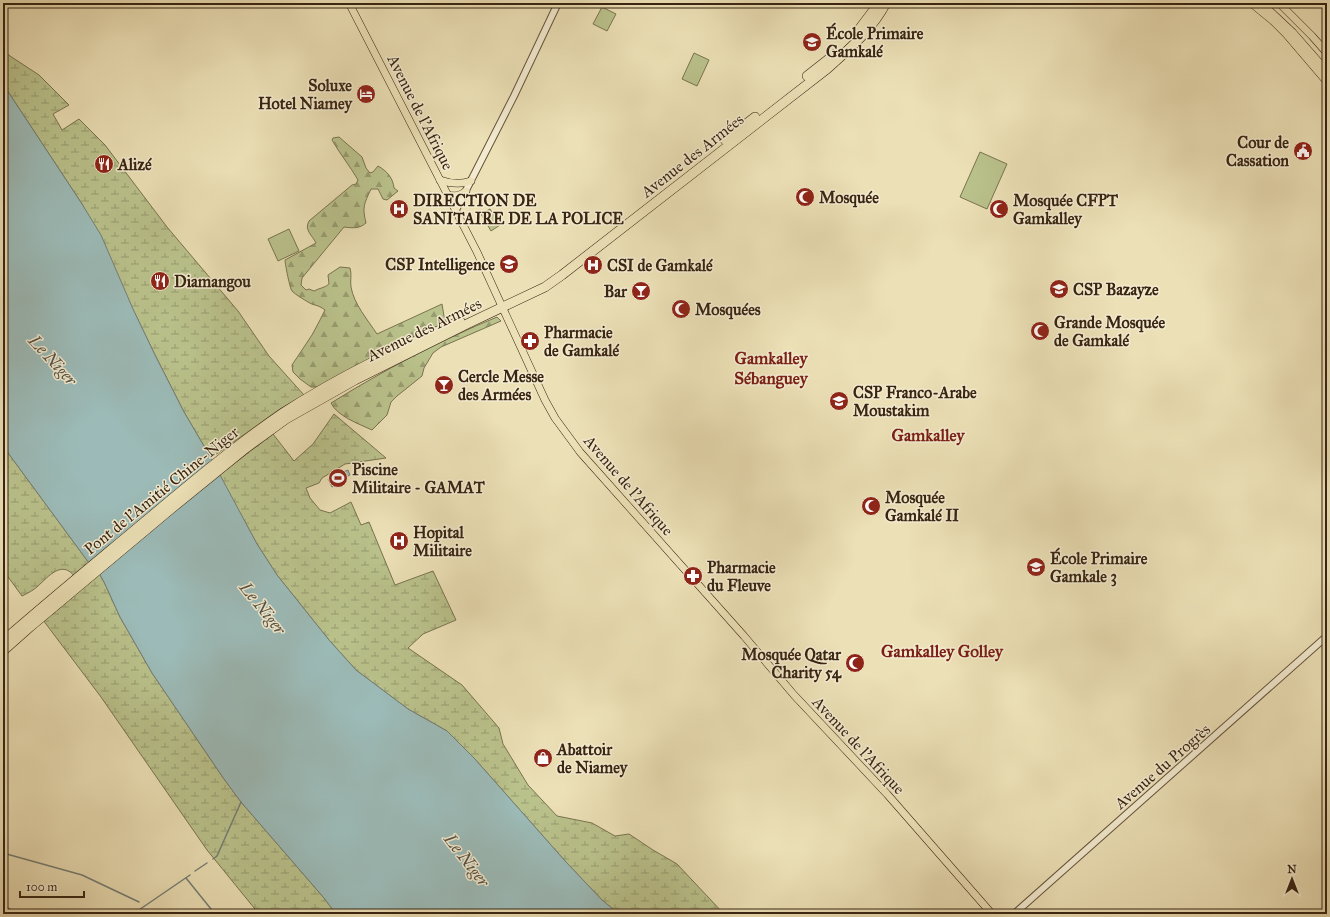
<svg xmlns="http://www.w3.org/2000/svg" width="1330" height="917" font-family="'IM FELL Great Primer',serif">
<defs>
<pattern id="forest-firs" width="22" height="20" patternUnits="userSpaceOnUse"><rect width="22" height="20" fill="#bac28c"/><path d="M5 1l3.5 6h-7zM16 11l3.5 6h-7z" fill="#989d71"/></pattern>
<pattern id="wetland-marsh" width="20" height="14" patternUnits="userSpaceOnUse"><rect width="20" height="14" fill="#bac28c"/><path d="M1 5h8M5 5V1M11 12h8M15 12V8" fill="none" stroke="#989d71"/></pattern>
<pattern id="park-tufts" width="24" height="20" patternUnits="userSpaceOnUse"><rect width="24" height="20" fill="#bac28c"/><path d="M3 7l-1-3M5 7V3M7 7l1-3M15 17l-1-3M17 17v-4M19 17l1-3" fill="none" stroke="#989d71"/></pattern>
</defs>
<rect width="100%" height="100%" fill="#ece0b6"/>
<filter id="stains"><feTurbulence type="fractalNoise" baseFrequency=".005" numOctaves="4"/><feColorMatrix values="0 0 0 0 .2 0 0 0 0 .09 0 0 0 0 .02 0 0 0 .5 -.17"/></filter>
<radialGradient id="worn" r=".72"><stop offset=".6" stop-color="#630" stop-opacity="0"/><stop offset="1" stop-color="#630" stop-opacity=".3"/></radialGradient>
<g fill="#bac28c" stroke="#79734f">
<path d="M602 7 616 14 607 31 593 24Z"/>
<path d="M694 53 709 60 697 86 682 79Z"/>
<path d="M980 152 1007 164 987 209 960 197Z"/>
<path d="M289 229 299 251 278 261 268 239Z"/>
</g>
<g fill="url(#forest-firs)" stroke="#79734f">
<path d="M339 137 362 157 366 168 370 173 373 172 378 166C387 171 393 178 394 188L398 191 387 200 383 199 378 189H371C364 204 362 207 366 223 359 229 353 228 344 227L302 278 301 285 306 290 309 289 314 291C319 288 325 288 329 284L328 275 340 267 350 268C352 274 350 280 351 287 354 304 367 319 377 334L442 304 444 316 447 323 322 387H311L300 379 293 372 292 365 312 335 320 320 325 310C317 304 314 306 308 302 303 299 296 295 292 291 290 289 285 264 285 260L316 243C312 235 304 230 309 221L352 185 356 184 358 180C350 166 340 154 332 140L333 138Z"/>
<path d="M497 317 501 321 441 347 433 353 424 368 422 376 397 396 391 402 387 415 372 430C359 424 337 416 331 403 384 370 439 341 497 317Z"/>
</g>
<g fill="url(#wetland-marsh)" stroke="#79734f">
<path d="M3 50 10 56 39 75 69 105 53 114 62 130 79 119 105 145 167 227 238 311 269 356 304 395 280 409 211 458 184 412 155 355 82 204 3 84Z"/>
<path d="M334 414 386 458 345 464 322 478 319 483 306 488 310 498 320 510 330 513 351 502 361 525 369 522 395 585 433 571 456 620 423 634 408 648 462 685 499 728 503 744 528 785 557 816 592 823 615 836 629 834 653 850 677 864 724 914H619L602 900 566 862 474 758 447 731 408 709 356 670 329 640 277 575 257 544 219 475 273 434 294 461 313 444Z"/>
<path d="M3 446 89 563 75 577C62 559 48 577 38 586 34 590 28 593 22 596L3 570Z"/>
<path d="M99 573 104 582 120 617 152 673 224 779 241 802 324 898 336 914H259L207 850 101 697 43 620Z"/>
</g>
<path fill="url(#park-tufts)" stroke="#79734f" d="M490 209 500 225 491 231 481 214Z"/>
<g fill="#9cbbb8" stroke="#747f76">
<path d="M3 84 82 204 101 235 133 309 155 355 184 412 211 458 257 544 277 575 329 640 356 670 408 709 447 731 474 758 566 862 602 900 619 914H336L324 898 241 802 224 779 152 673 120 617 104 582 99 573 89 563 3 446Z"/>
<path d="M348 470 350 475 346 477 347 479 332 487 328 479 342 471 343 472Z"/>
</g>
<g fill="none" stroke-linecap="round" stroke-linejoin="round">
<g stroke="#747f76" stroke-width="1.5">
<path d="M3 853 82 875 139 902"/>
<path d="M213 859 217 856 241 802"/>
<path d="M195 871 207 863"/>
<path d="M186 878 215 914"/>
<path d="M3 906 20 914"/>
<path d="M133 914 190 875"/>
</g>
<defs>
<g id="minor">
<path d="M456 210 514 96 558 3"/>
<path d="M1014 914 1327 636"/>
</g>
<g id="major">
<path d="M349 3 477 252 545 400 555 418 580 452 744 636 794 695 887 794 992 914"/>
<path d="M1251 3 1273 21 1286 34 1327 82"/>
<path d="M1279 3 1312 36 1327 53"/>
<path d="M440 180C451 184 460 185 471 181"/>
<path d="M448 195C455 197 460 196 466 191"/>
</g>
<g id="highway">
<path d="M1260 3 1292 33 1327 73"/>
<path d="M854 36 879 3"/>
<path d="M807 76 835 54"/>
<path d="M725 140 755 117"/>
<path d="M3 641C51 599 100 559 149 518 192 482 236 445 283 413 338 377 399 348 460 321"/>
<path d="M3 651 30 627 171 509 246 448 286 419 355 380 467 324 545 287 562 275 827 69C849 49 872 30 886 3"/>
</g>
</defs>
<use href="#minor" stroke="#65533b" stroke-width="8"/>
<use href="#major" stroke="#382412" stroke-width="8"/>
<use href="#highway" stroke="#382412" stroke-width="10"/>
<use href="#minor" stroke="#f3ebd0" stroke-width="6"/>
<use href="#major" stroke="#ece0b6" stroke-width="7"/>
<use href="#highway" stroke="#ece0b6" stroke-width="9"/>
</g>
<defs>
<symbol id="school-disc" viewBox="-11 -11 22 22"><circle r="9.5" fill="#8f2418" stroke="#f3ebd0"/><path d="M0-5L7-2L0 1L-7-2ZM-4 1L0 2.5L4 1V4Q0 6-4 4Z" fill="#fff"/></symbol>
<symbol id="hotel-disc" viewBox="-11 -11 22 22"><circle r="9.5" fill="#8f2418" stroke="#f3ebd0"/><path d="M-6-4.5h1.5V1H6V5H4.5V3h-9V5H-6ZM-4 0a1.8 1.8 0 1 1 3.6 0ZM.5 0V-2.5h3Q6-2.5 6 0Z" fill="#fff"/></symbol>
<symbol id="civic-disc" viewBox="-11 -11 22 22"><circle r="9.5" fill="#8f2418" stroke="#f3ebd0"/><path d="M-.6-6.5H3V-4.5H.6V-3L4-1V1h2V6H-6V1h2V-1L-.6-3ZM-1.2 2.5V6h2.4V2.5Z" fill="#fff"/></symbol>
<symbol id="restaurant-disc" viewBox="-11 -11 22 22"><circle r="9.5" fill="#8f2418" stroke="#f3ebd0"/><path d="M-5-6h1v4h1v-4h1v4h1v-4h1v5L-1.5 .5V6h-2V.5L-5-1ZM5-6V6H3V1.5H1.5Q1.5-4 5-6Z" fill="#fff"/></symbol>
<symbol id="mosque-disc" viewBox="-11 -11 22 22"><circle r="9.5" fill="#8f2418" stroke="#f3ebd0"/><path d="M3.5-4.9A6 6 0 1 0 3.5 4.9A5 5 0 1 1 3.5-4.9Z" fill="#fff"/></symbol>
<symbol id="hospital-disc" viewBox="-11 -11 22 22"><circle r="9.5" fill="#8f2418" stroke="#f3ebd0"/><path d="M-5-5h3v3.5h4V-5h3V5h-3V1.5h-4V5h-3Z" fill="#fff"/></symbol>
<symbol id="bar-disc" viewBox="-11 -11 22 22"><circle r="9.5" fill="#8f2418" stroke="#f3ebd0"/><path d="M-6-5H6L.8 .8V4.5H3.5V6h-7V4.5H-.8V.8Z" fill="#fff"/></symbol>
<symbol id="pharmacy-disc" viewBox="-11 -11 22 22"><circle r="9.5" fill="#8f2418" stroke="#f3ebd0"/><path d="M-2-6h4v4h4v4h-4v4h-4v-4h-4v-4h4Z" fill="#fff"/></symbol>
<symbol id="stadium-disc" viewBox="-11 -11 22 22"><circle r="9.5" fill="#8f2418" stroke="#f3ebd0"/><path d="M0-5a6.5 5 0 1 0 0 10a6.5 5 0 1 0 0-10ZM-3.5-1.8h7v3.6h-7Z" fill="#fff"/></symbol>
<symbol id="shop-disc" viewBox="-11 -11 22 22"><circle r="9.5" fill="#8f2418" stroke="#f3ebd0"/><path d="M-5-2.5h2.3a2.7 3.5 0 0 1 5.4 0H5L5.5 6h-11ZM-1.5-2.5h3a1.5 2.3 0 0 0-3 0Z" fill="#fff"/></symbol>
</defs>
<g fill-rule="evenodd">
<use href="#school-disc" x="801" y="31" width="22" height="22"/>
<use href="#hotel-disc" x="355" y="83" width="22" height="22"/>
<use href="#civic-disc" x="1292" y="140" width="22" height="22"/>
<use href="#restaurant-disc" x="93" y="153" width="22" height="22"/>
<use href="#mosque-disc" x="794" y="186" width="22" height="22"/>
<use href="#hospital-disc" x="388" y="198" width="22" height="22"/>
<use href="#mosque-disc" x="988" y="198" width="22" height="22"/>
<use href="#school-disc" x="498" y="253" width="22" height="22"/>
<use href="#hospital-disc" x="582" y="254" width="22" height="22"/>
<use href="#restaurant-disc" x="149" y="270" width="22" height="22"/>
<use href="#school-disc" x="1048" y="278" width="22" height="22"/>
<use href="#bar-disc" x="630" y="280" width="22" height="22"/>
<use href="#mosque-disc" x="670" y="298" width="22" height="22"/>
<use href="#mosque-disc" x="1029" y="320" width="22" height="22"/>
<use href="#pharmacy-disc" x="519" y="330" width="22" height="22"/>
<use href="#bar-disc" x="433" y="374" width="22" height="22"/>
<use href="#school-disc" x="828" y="390" width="22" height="22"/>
<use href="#stadium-disc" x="327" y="467" width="22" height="22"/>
<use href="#mosque-disc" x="860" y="495" width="22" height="22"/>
<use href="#hospital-disc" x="388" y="530" width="22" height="22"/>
<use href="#school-disc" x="1025" y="556" width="22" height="22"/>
<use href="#pharmacy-disc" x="682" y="565" width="22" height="22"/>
<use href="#mosque-disc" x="844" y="652" width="22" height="22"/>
<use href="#shop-disc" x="532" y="747" width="22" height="22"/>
</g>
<g text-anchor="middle" stroke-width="3" stroke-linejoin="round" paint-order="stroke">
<g font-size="16" font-weight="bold" fill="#382412" stroke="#f3ebd0" text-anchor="start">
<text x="826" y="39">École Primaire<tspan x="826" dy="18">Gamkalé</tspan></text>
<text x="352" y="91" text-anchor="end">Soluxe<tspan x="352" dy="18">Hotel Niamey</tspan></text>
<text x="1289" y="148" text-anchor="end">Cour de<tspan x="1289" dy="18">Cassation</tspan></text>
<text x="118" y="170">Alizé</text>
<text x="819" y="203">Mosquée</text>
<text x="413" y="206">DIRECTION DE<tspan x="413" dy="18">SANITAIRE DE LA POLICE</tspan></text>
<text x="1013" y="206">Mosquée CFPT<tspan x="1013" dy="18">Gamkalley</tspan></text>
<text x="495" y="270" text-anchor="end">CSP Intelligence</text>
<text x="607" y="271">CSI de Gamkalé</text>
<text x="174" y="287">Diamangou</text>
<text x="1073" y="295">CSP Bazayze</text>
<text x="627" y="297" text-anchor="end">Bar</text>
<text x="695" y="315">Mosquées</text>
<text x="1054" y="328">Grande Mosquée<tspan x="1054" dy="18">de Gamkalé</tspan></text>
<text x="544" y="338">Pharmacie<tspan x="544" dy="18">de Gamkalé</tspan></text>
<text x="458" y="382">Cercle Messe<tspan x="458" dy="18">des Armées</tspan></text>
<text x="853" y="398">CSP Franco-Arabe<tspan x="853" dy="18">Moustakim</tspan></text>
<text x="352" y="475">Piscine<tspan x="352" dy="18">Militaire - GAMAT</tspan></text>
<text x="885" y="503">Mosquée<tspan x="885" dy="18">Gamkalé II</tspan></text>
<text x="413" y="538">Hopital<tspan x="413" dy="18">Militaire</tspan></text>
<text x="1050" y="564">École Primaire<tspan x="1050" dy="18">Gamkale 3</tspan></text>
<text x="707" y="573">Pharmacie<tspan x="707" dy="18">du Fleuve</tspan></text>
<text x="841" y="660" text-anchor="end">Mosquée Qatar<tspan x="841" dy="18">Charity 54</tspan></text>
<text x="557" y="755">Abattoir<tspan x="557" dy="18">de Niamey</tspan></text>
</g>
<g font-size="16" fill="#382412" stroke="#f3ebd0">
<text transform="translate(421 112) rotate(63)" y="6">Avenue de l'Afrique</text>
<text transform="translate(692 155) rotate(-38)" y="6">Avenue des Armées</text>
<text transform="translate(424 329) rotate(-26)" y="6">Avenue des Armées</text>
<text transform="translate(629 485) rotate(49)" y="6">Avenue de l'Afrique</text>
<text transform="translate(161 490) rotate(-39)" y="6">Pont de l'Amitié Chine-Niger</text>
<text transform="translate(859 745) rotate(47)" y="6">Avenue de l'Afrique</text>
<text transform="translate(1162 766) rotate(-41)" y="6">Avenue du Progrès</text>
</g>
<g font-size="17" font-weight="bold" fill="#7a1f14" stroke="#f3ebd0">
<text x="771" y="364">Gamkalley<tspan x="771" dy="20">Sébanguey</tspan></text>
<text x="928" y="441">Gamkalley</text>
<text x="942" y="657">Gamkalley Golley</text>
</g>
<g font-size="17" font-style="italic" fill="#565144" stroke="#f3ebd0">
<text transform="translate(53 360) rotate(47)" y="6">Le Niger</text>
<text transform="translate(263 608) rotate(51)" y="6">Le Niger</text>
<text transform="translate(467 860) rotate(52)" y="6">Le Niger</text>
</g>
</g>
<rect width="1330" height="917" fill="none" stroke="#ece0b6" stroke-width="16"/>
<rect x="4" y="4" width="1322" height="909" fill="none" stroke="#382412" stroke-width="2"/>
<rect x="8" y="8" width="1314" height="901" fill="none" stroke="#382412"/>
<g transform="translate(1292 879)" stroke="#f3ebd0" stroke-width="3" paint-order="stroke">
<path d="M0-3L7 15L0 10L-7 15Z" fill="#382412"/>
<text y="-6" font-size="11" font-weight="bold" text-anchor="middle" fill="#382412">N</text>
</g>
<path d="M20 891v6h64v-6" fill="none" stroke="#382412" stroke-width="2"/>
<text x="26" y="891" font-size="12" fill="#382412" stroke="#f3ebd0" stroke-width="3" paint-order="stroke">100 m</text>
<rect width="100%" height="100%" filter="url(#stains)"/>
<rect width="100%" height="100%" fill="url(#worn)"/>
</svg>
